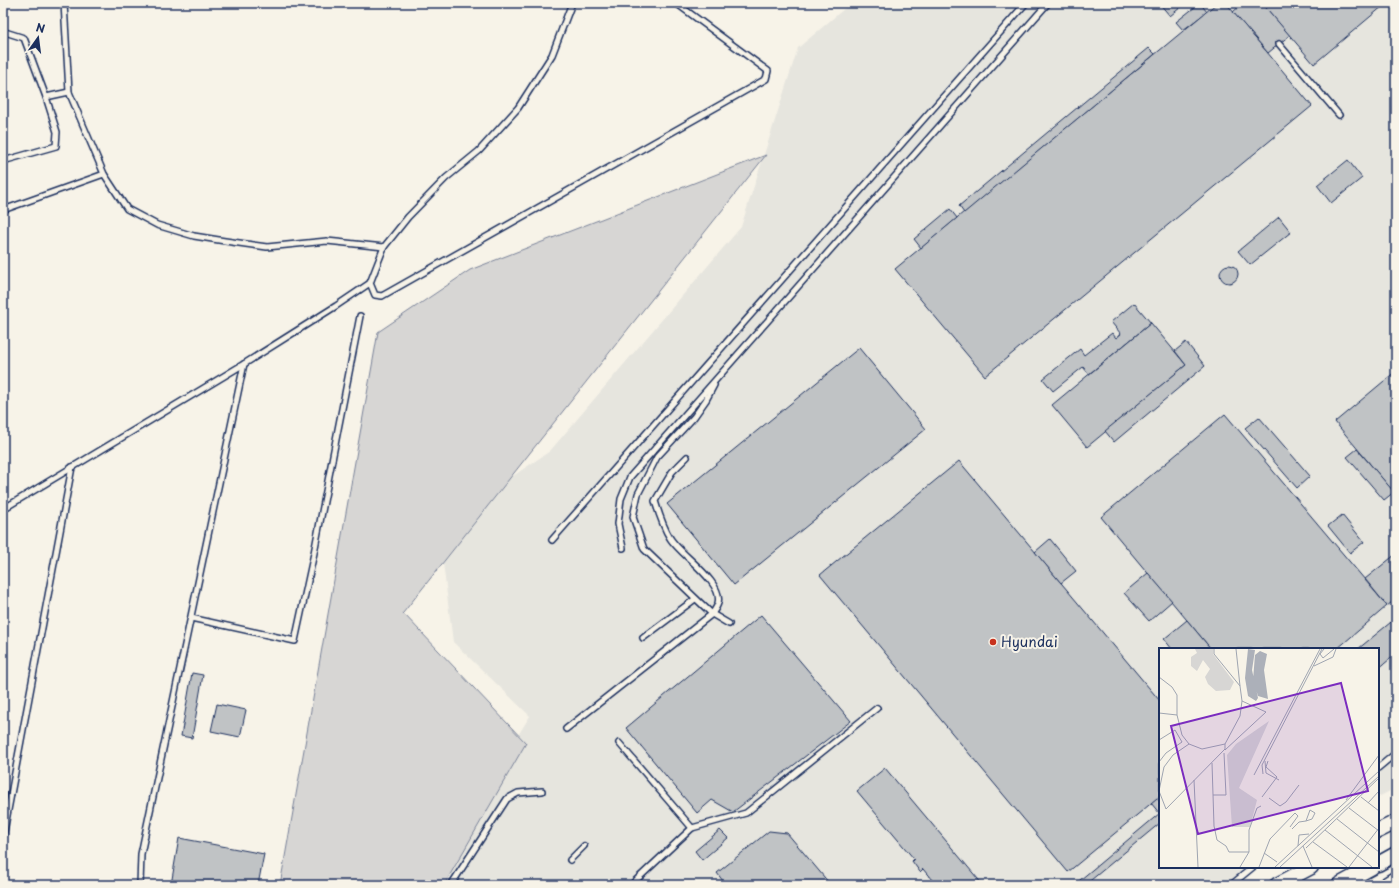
<svg xmlns="http://www.w3.org/2000/svg" width="1399" height="888" font-family="'Playpen Sans',sans-serif">
<rect width="100%" height="100%" fill="#f7f3e8"/>
<filter id="ink" filterUnits="userSpaceOnUse"><feTurbulence type="fractalNoise" baseFrequency=".025" numOctaves="2"/><feDisplacementMap in="SourceGraphic" scale="8" xChannelSelector="R" yChannelSelector="G"/><feConvolveMatrix kernelMatrix="1 2 1 2 8 2 1 2 1" color-interpolation-filters="sRGB"/></filter>
<g filter="url(#ink)">
<path fill="#e6e5de" d="M851 3H1396V788L1378 797V649H1160V867H1254L1222 885H425L530 716 453 642 443 563 485 495 550 451 741 227 798 48Z"/>
<path fill="#d7d6d4" stroke="#798299" d="M766 155 403 613 526 743 444 885H280L378 332 470 270Z"/>
<g fill="#c0c3c5" stroke="#1b2f5e">
<path d="M1159 3H1186L1170 16Z"/>
<path d="M1200 3 1207 12 1183 30 1176 22Z"/>
<path d="M1217 3H1226L1312 106 985 376 895 269Z"/>
<path d="M1243 3H1262L1290 35 1268 53 1233 12Z"/>
<path d="M1262 3H1381L1383 6 1314 64Z"/>
<path d="M1149 48 1155 54 964 213 959 206Z"/>
<path d="M1348 160 1362 178 1331 203 1317 185Z"/>
<path d="M950 209 957 218 921 248 914 239Z"/>
<path d="M1279 217 1291 232 1250 265 1238 251Z"/>
<circle cx="1229" cy="274" r="9"/>
<path d="M1134 303 1151 323 1089 374 1083 367 1053 391 1043 379 1080 349 1084 355 1112 333 1116 338 1121 334 1111 322Z"/>
<path d="M1151 323 1186 365 1087 447 1052 405Z"/>
<path d="M1186 342 1205 366 1114 442 1105 431 1186 365 1175 351Z"/>
<path d="M859 348 926 429 734 585 667 504Z"/>
<path d="M1396 371V495L1335 422Z"/>
<path d="M1225 414 1387 606 1337 649H1211L1101 517Z"/>
<path d="M1259 417 1310 476 1297 488 1245 428Z"/>
<path d="M1357 449 1394 492 1384 500 1347 457Z"/>
<path d="M959 461 1160 701V796L1068 872 820 575Z"/>
<path d="M1342 515 1364 542 1350 553 1328 526Z"/>
<path d="M1050 539 1076 571 1061 583 1035 552Z"/>
<path d="M1396 554V599L1387 606 1365 579Z"/>
<path d="M1148 573 1172 601 1149 621 1124 593Z"/>
<path d="M761 615 851 721 733 812 712 800 697 813 626 728Z"/>
<path d="M1396 618V654L1378 669V649H1358Z"/>
<path d="M1187 620 1211 649H1172L1164 639Z"/>
<path d="M192 673 203 675 192 738 181 736Z"/>
<path d="M217 704 246 710 240 737 211 731Z"/>
<path d="M885 768 983 885H936L923 869 920 872 912 861 914 859 857 791Z"/>
<path d="M1157 798 1160 802V814L1151 803Z"/>
<path d="M1160 813V823L1085 885H1074Z"/>
<path d="M720 830 728 838 702 860 695 851Z"/>
<path d="M769 831 787 833 830 884 726 885 717 873Z"/>
<path d="M179 838 264 854 258 885H171Z"/>
</g>
<g fill="none" stroke-linecap="round" stroke-linejoin="round">
<defs>
<g id="lane">
<path d="M64 3 69 92 104 174 127 209 157 225 194 236 225 241 267 247 327 241 384 247"/>
<path d="M572 3 552 55 518 108 479 151 446 178 408 217 384 247 370 283 375 295 382 296 766 79 768 71 676 3"/>
<path d="M3 33 5 32 24 38 46 97 57 132 56 146 3 161"/>
<path d="M1279 44 1339 115"/>
<path d="M46 97 69 92"/>
<path d="M3 210 104 174"/>
<path d="M714 385 706 400 694 417 657 457 638 494 633 517 644 549 712 614 729 624"/>
<path d="M3 509 244 364 336 306 370 283"/>
<path d="M552 540 1026 3"/>
<path d="M623 548 618 524 621 499 630 477 1048 3"/>
<path d="M191 618 295 641 314 553 360 316"/>
<path d="M643 638 695 599"/>
<path d="M566 729 712 614C714 611 717 607 718 603 724 582 680 555 670 538 663 527 659 514 655 501L672 472 687 457"/>
<path d="M619 743 692 828 746 813 877 708"/>
<path d="M1378 768 1396 753"/>
<path d="M3 837 72 467"/>
<path d="M570 860 584 846"/>
<path d="M140 885 141 854 244 364"/>
<path d="M451 885 507 799 518 793 542 791"/>
<path d="M631 885 692 828"/>
<path d="M1231 885 1253 867"/>
</g>
<path id="street" d="M1382 885 1396 876"/>
<g id="secondary">
<path d="M1378 831 1396 822"/>
<path d="M1378 864 1396 854"/>
<path d="M1277 885 1311 867"/>
<path d="M1339 885 1372 867"/>
</g>
</defs>
<use href="#lane" stroke="#1b2f5e" stroke-width="8"/>
<use href="#street" stroke="#1b2f5e" stroke-width="13"/>
<use href="#secondary" stroke="#1b2f5e" stroke-width="17"/>
<use href="#lane" stroke="#f7f3e8" stroke-width="5"/>
<use href="#street" stroke="#f7f3e8" stroke-width="10"/>
<use href="#secondary" stroke="#f7f3e8" stroke-width="14"/>
</g>
</g>
<circle fill="#c8321e" stroke="#f7f3e8" stroke-width="1.5" cx="993" cy="642" r="4"/>
<g text-anchor="middle" stroke-width="4" stroke-linejoin="round" paint-order="stroke">
<g font-size="14" fill="#1b2f5e" stroke="#f7f3e8" text-anchor="start">
<text x="1001" y="647">Hyundai</text>
</g>
</g>
<g transform="translate(1159 648)">
<rect width="220" height="220" fill="#f7f3e8"/>
<path d="M36 1H54V6L75 34 71 42 57 43 49 36 46 29 51 21 44 12 38 23 32 18V9L38 5ZM110 73 80 140 98 152 91 179H73L68 107 77 96Z" fill="#d7d6d4"/>
<path d="M89 1 96 2 93 22 99 50 97 53 89 48 86 30ZM101 3 108 6 105 22 109 51 99 48 94 32 96 7Z" fill="#acb0b9"/>
<path fill="none" stroke="#9fa5b1" stroke-width="1" d="M55 1V6L81 38 77 1M165 1 161 6 164 10 175 1M155 18 174 9 177 1M0 29 13 39 18 47V67L23 87 30 96 43 101 66 96M81 38 83 53M83 53 107 64 66 102V96L81 68ZM0 65 18 67M0 92 16 82 23 94 7 105 0 114M30 96 14 107 5 119 0 143 7 161 66 101M106 113 107 125 120 132M53 115 55 178 58 192 67 198 70 204H90M104 126 103 117 163 1M95 127 161 1M35 132 39 219M54 147H67L65 105M103 149 118 129 107 119 109 113M202 149 220 163M110 150 121 158 127 154 140 137M187 152 220 107M209 155 220 143M190 160 220 183M178 171 220 204M133 181 140 174 147 173 153 171 156 165 151 162 147 173M166 182 213 219M154 194 188 219M139 198 140 187 150 186M144 198 153 219M147 200 220 130M105 205 118 214M81 219 90 204V182L98 160 102 158M100 219 111 191 136 165 139 168 131 179M116 219 220 123M121 219 220 128M190 219 220 180"/>
<path fill="#7b2cbf" fill-opacity="0.15" stroke="#7b2cbf" stroke-width="2" d="M182 35 209 143 39 186 12 78Z"/>
<rect width="220" height="220" fill="none" stroke="#1b2f5e" stroke-width="2"/>
</g>
<rect width="1399" height="888" fill="none" stroke="#f7f3e8" stroke-width="16"/>
<rect x="8" y="8" width="1383" height="872" fill="none" stroke="#1b2f5e" stroke-width="1.5" filter="url(#ink)"/>
<g transform="translate(38 38) rotate(14)" stroke="#f7f3e8" stroke-width="3" paint-order="stroke">
<path d="M0-3L7 15L0 10L-7 15Z" fill="#1b2f5e"/>
<text y="-6" font-size="11" font-weight="bold" text-anchor="middle" fill="#1b2f5e">N</text>
</g>
</svg>
